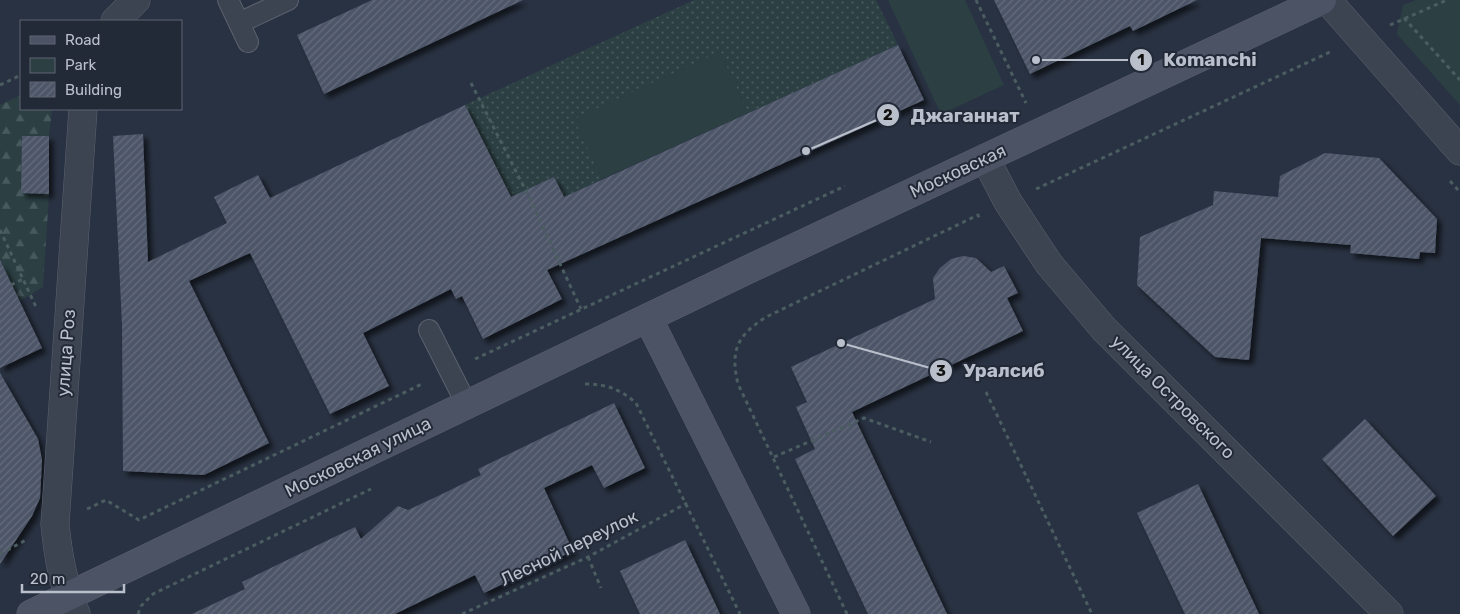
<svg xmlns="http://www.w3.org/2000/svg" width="1460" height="614" font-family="Rubik,sans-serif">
<defs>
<pattern id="grass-dots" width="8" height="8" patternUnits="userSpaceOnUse" patternTransform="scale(1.25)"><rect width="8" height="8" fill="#2c4044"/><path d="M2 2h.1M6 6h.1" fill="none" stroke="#485a5e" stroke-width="1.8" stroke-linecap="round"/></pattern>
<pattern id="forest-firs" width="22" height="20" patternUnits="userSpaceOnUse" patternTransform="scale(1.25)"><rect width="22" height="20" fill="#2c4044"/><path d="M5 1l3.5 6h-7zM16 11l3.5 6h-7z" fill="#485a5e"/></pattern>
<pattern id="building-hatch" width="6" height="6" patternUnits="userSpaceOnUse" patternTransform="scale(1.25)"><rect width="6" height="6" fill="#4d5668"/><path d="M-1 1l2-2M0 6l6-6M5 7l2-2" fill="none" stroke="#656c7c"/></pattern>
<filter id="shadow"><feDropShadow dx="4.5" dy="4.5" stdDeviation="2.5" flood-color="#0009"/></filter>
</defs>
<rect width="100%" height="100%" fill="#293242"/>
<path fill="url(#grass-dots)" d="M694 0H876L898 45 748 113 720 52 575 119 602 179 564 197 554 177 511 197 465 105Z"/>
<path fill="url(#forest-firs)" d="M21 95V109H52L49 136 22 137 21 193 49 194 43 287 19 301 0 260V105Z"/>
<g fill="#2c4044">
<path d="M888 0H965L1004 85 941 114Z"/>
<path d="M1416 0H1460V105L1397 34 1403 5Z"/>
<path d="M720 52 748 113 602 179 574 119Z"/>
</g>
<g fill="url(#building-hatch)" filter="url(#shadow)">
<path d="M372 0H523L324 94 297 35Z"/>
<path d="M994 0H1197L1133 31 1130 26 1030 74Z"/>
<path d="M898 45 924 100 547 270 562 299 483 339 462 296 456 299 451 289 363 333 389 386 330 414 250 253 189 281 269 443 204 475 123 471 122 325 113 136 143 134 148 262 227 223 214 197 258 175 270 198 465 105 511 197 554 177 564 197Z"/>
<path d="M22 136H49V194L21 193Z"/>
<path d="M1325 153 1379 158 1437 219 1435 253 1420 252 1419 259 1350 253 1351 245 1261 238 1249 360 1215 357 1137 285 1140 237 1213 205 1214 191 1278 197 1280 176Z"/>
<path d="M963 256 976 258 991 272 1004 266 1018 293 1007 298 1023 331 852 412 947 614H868L795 459 815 449 796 407 807 402 791 367 935 299 933 278 940 268 951 259Z"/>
<path d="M0 260 42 348 0 368Z"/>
<path d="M0 373 38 439 42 460 40 498 32 516 0 564Z"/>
<path d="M614 403 645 468 604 488 592 465 544 488 573 551 484 593 475 575 395 614H192L245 589 242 582 355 527 361 539 398 506 408 510 438 496 481 475 478 469Z"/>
<path d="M1365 419 1436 496 1393 536 1322 459Z"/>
<path d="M1198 484 1259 614H1185L1137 513Z"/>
<path d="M685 540 720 614H640L620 571Z"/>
</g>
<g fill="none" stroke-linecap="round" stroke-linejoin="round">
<defs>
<g id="lane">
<path d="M228 0 248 42"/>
<path d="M239 23 288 0"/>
<path d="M429 330 467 405"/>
</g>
<g id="street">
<path d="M1327 0 1460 151"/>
<path d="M115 21 136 0"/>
<path d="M985 158 1008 202 1049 264 1104 329 1389 614"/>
<path d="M76 614C63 585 58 556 55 524L83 109"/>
</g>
<g id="secondary">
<path d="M648 318 796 614"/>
<path d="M31 614 745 271 1322 0"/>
</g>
</defs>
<use href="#lane" stroke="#5b626f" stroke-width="22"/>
<use href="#street" stroke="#5b626f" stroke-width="29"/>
<use href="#secondary" stroke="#5b626f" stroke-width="29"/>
<g stroke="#4b5d61" stroke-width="3" stroke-dasharray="4 4" stroke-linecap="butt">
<path d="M976 0 1026 103"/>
<path d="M1404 18 1460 80"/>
<path d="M1390 25 1447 0"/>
<path d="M471 83 530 199 581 309"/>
<path d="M0 85 21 75"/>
<path d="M1450 181 1460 192"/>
<path d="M1036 189 1330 52"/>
<path d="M0 230 36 307"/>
<path d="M11 285 23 279"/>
<path d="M475 359 845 186"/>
<path d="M585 384C606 384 620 389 636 403L740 614"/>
<path d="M986 392 1092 614"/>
<path d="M774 457 864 418 931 442"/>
<path d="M87 509 106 500 139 520 424 383"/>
<path d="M0 554 26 540"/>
<path d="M588 557 601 588"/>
<path d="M138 614 141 606 153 594 371 489"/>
<path d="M462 614 588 557 687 503"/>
<path d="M847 614 738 384C730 350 737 336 766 317L978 215 979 218"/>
</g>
<use href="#lane" stroke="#3d4451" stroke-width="20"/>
<use href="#street" stroke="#3d4451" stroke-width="28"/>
<use href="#secondary" stroke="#4b5364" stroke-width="28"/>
</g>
<g text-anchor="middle" stroke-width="4" stroke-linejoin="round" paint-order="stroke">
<g font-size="18" fill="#bac0cb" stroke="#222937">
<text transform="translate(958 171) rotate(-25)" y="6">Московская</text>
<text transform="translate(66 353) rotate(-86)" y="6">улица Роз</text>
<text transform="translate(1173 397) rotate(45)" y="6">улица Островского</text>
<text transform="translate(358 457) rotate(-26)" y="6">Московская улица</text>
<text transform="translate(569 548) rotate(-26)" y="6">Лесной переулок</text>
</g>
</g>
<path fill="none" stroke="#bac0cb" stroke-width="2" d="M1036 60L1141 60M806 151L888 115M841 343L941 371"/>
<g fill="#bac0cb" stroke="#222937" stroke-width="2">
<circle cx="1036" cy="60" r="5"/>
<circle cx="806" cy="151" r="5"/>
<circle cx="841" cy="343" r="5"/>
<circle cx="1141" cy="60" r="12"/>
<circle cx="888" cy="115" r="12"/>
<circle cx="941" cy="371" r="12"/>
</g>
<g font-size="15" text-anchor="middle" font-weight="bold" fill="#111">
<text x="1141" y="65">1</text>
<text x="888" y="120">2</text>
<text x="941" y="376">3</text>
</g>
<g font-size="19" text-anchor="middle" font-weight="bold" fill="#bac0cb" stroke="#222937" stroke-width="4" stroke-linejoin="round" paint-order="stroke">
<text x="1210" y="66">Komanchi</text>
<text x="965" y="122">Джаганнат</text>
<text x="1004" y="377">Уралсиб</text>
</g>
<rect x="20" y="20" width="162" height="90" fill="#222937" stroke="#5f6572"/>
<rect x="30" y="36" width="25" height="8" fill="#4b5364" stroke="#5f6572"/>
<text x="65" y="45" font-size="15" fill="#bac0cb">Road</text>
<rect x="30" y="58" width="25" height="15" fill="#2c4044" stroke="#5f6572"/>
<text x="65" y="70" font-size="15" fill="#bac0cb">Park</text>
<rect x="30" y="82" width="25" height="15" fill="url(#building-hatch)" stroke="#5f6572"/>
<text x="65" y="95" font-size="15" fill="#bac0cb">Building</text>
<path d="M22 584v8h102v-8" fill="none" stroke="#bac0cb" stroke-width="2.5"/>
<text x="30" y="584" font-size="15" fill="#bac0cb" stroke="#222937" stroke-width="4" paint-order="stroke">20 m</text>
</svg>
